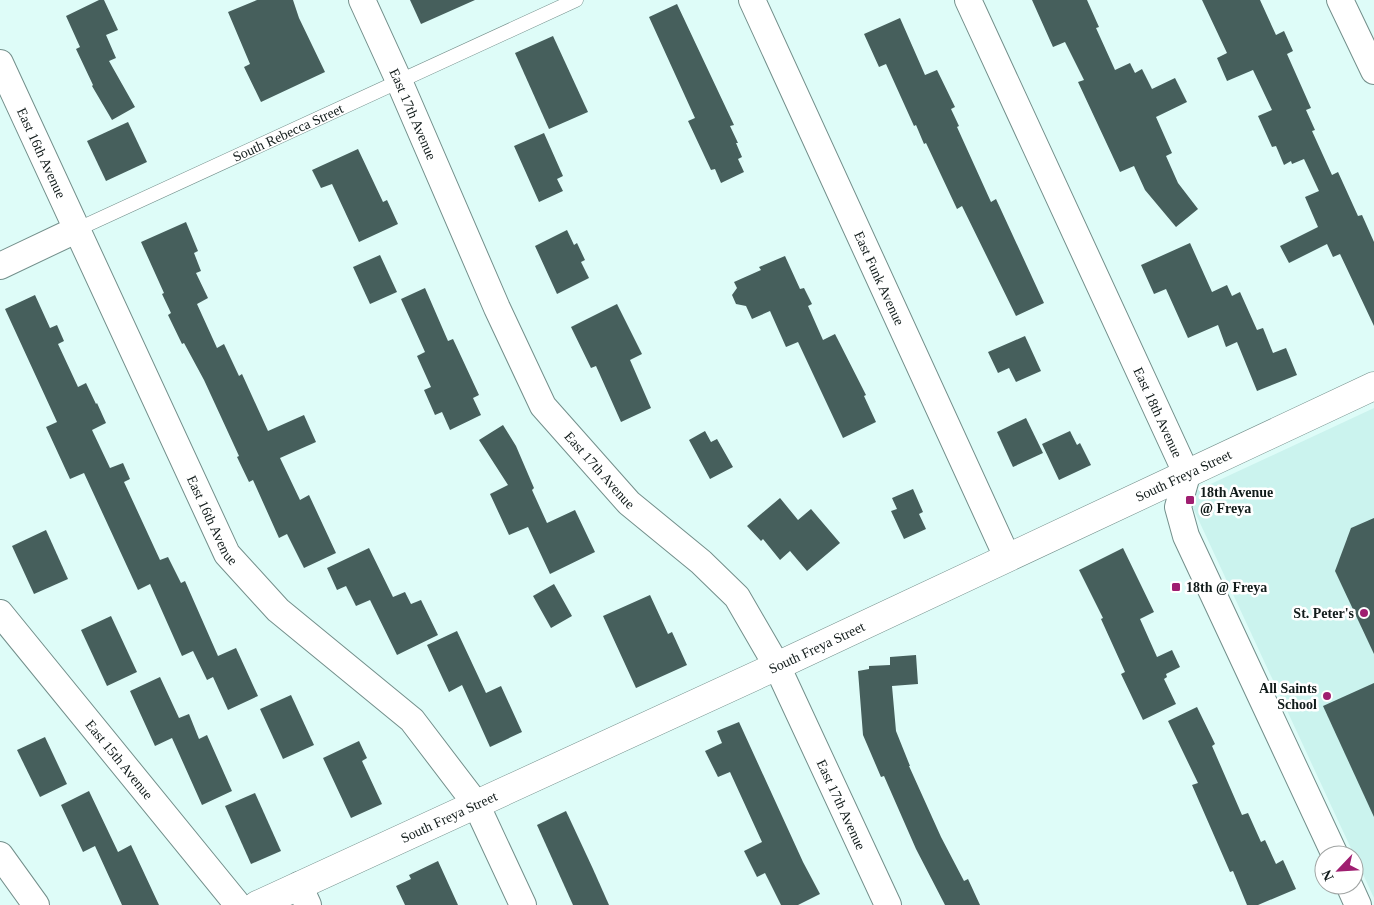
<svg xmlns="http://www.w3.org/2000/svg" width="1374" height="905" font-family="Georgia,serif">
<rect width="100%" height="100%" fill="#defcf8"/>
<path fill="#cbf3ee" d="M1374 408V898L1187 495Z"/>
<g fill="#465f5c">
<path d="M99 0H104L118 30 106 35 116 58 109 61 135 107 112 120 92 86 93 85 76 49 80 47 66 16Z"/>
<path d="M257 0H293L299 18 325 72 261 102 244 67 250 64 228 12Z"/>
<path d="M410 0H475L421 24Z"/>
<path d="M1032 0H1087L1099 27 1096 28 1115 70 1130 63 1135 73 1142 69 1152 89 1175 78 1187 102 1156 117 1172 153 1166 156 1178 183 1198 209 1176 227 1145 190 1134 166 1120 172 1078 82 1084 80 1065 42 1053 47Z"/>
<path d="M1202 0H1260L1276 35 1284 31 1293 51 1287 54 1311 108 1306 110 1315 130 1312 131 1332 175 1338 172 1358 216 1362 215 1374 242V326L1340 254 1333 257 1327 244 1289 263 1280 246 1318 227 1305 197 1319 191 1304 159 1292 164 1291 161 1284 165 1276 146 1272 147 1258 116 1272 110 1253 70 1227 81 1217 58 1227 53Z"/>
<path d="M677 4 734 125 730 126 738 143H736L742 157 738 159 744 172 721 183 715 169 711 170 688 121 695 118 649 17Z"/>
<path d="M900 18 925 75 937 70 955 107 951 109 959 126 957 127 991 202 996 199 1044 303 1016 316 962 206 957 209 926 143 924 144 916 125 914 126 886 64 879 67 864 34Z"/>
<path d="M553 36 588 112 549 129 515 53Z"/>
<path d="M128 122 147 162 106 181 87 141Z"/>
<path d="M544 133 563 176 557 179 563 191 539 202 514 146Z"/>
<path d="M358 149 383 202 387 200 398 224 359 242 332 184 321 188 312 170Z"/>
<path d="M186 222 198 251 194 253 201 271 196 273 208 298 197 304 217 348 224 344 239 376 242 374 268 431 304 415 316 442 280 458 300 500 309 495 336 553 304 568 287 534 279 538 253 480 249 482 237 457 239 456 204 380 184 343 182 344 168 315 171 313 162 294 164 293 141 242Z"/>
<path d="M567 230 574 245 577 243 585 260 581 262 589 278 557 294 535 246Z"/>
<path d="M1190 243 1212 292 1227 285 1232 296 1240 292 1257 330 1263 328 1273 353 1286 348 1297 375 1257 391 1237 342 1226 347 1218 325 1188 338 1166 289 1154 294 1141 265Z"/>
<path d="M380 255 397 292 370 304 353 267Z"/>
<path d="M785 256 800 289 804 288 812 304 808 306 823 340 835 334 866 395 864 396 876 422 843 438 798 342 786 347 770 311 752 319 746 306 736 304 732 295 737 288 734 282 761 270 759 267Z"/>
<path d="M425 288 448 341 453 339 479 395 473 398 481 415 450 430 442 412 435 415 424 390 431 387 417 356 425 352 401 299Z"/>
<path d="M35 295 50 328 57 325 64 341 58 344 78 387 86 383 96 404 97 403 106 423 92 430 110 468 123 463 130 479 124 482 160 560 168 557 181 583 185 581 218 656 236 648 258 696 228 710 213 677 207 680 193 651 182 656 150 584 138 590 84 473 70 479 46 427 57 422 5 309Z"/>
<path d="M617 304 642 354 630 360 651 408 621 422 596 366 591 368 571 327Z"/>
<path d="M1025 336 1041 371 1016 382 1009 368 998 373 988 352Z"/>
<path d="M1026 418 1043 453 1013 467 997 432Z"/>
<path d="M503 425 516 446 534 488 532 490 547 523 575 510 595 552 550 574 528 527 509 535 490 494 508 485 479 440Z"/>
<path d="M705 431 711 442 717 439 733 467 710 479 689 440Z"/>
<path d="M1070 431 1077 445 1080 443 1091 465 1059 480 1042 444Z"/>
<path d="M913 489 923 512 919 514 926 529 904 539 891 511 897 509 892 498Z"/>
<path d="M780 498 798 520 811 509 840 543 807 571 790 551 780 560 763 539 761 541 747 526Z"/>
<path d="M1374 518V654L1335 571 1351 528Z"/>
<path d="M46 530 68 579 34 594 12 546Z"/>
<path d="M369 548 393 597 405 592 411 604 421 600 438 635 397 655 370 600 356 606 346 586 337 590 327 568Z"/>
<path d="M1123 548 1154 612 1140 619 1157 657 1172 650 1180 667 1166 674 1167 677 1164 679 1176 704 1143 720 1121 674 1125 672 1101 619 1103 618 1079 570Z"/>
<path d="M554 584 572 616 551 628 533 596Z"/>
<path d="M650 595 668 634 672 632 687 665 636 688 603 616Z"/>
<path d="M111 616 137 672 107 686 81 630Z"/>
<path d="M457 631 486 693 501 686 522 732 490 747 462 685 449 692 427 645Z"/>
<path d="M916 655 918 684 892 686 896 731 910 766H909L941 837 964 881 968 879 980 905H945L916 849 884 776 881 777 863 735 858 671 869 669V666L890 665V657Z"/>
<path d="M160 677 179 718 189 714 199 739 207 735 232 791 202 805 172 738 155 746 130 691Z"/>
<path d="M1374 683V817L1323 706Z"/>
<path d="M291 695 314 745 283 759 260 709Z"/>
<path d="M1197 707 1215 744 1212 746 1242 815 1248 813 1261 842 1265 840 1276 864 1283 860 1296 889 1258 905H1247L1233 871 1230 872 1192 785 1198 783 1168 721Z"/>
<path d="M739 722 803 862 820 894 798 905H781L765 873 757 877 744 851 762 842 730 772 718 777 705 751 722 743 717 731Z"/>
<path d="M45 737 67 784 40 797 17 750Z"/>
<path d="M359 741 367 758 362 761 382 804 351 818 323 758Z"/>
<path d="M89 791 118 852 131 845 159 905H122L95 846 83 852 61 805Z"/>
<path d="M255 793 281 851 251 864 225 806Z"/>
<path d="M566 811 593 869 609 905H573L537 825Z"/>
<path d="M438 861 458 905H405L396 886 411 879 409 875Z"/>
</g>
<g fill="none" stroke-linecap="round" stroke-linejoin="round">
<defs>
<g id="lane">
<path id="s1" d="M78 229 576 0"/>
</g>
<g id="street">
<path id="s2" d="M362 0 399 81 497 308 543 406 629 503 701 562 737 597 777 666 888 905"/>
<path id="s3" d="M752 0 1007 557"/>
<path id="s4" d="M968 0 1187 475 1178 507 1186 536 1335 855"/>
<path d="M1340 0 1374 71"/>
<path id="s5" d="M0 63 227 554 278 610 412 720 476 804 523 905"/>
<path d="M0 266 78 229"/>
<path id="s6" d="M0 613 238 905"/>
<path d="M0 855 36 905"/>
<path d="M299 885 308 905"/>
<path d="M1349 885 1358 905"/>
</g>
<g id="secondary">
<path id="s7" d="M257 905 777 666 1374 386"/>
</g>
</defs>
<use href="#lane" stroke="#738f8b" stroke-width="15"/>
<use href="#street" stroke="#738f8b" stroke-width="28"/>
<use href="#secondary" stroke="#738f8b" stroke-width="29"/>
<use href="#lane" stroke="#fff" stroke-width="14"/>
<use href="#street" stroke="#fff" stroke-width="26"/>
<use href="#secondary" stroke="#fff" stroke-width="28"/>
</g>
<g fill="#9f1e70" stroke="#fff" stroke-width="2">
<rect x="1185" y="495" width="10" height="10" rx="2.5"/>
<rect x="1171" y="582" width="10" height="10" rx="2.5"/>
<circle cx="1364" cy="613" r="5"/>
<circle cx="1327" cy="696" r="5"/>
</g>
<g text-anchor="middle" stroke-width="5" stroke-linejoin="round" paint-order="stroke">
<g font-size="14" fill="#111b1a" stroke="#fff">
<text dy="5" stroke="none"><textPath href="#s2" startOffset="125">East 17th Avenue</textPath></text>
<text dy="5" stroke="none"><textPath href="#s1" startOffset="231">South Rebecca Street</textPath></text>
<text dy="5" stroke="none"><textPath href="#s5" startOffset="99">East 16th Avenue</textPath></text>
<text dy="5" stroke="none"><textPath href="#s3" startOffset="306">East Funk Avenue</textPath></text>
<text dy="5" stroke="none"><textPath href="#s4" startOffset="454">East 18th Avenue</textPath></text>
<text dy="5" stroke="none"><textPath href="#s2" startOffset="530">East 17th Avenue</textPath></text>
<text dy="5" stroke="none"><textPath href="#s7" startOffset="1021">South Freya Street</textPath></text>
<text dy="5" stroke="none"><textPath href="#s5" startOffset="504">East 16th Avenue</textPath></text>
<text dy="5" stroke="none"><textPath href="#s7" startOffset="616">South Freya Street</textPath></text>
<text dy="5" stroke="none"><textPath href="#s6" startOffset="189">East 15th Avenue</textPath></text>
<text dy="5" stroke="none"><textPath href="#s2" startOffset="950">East 17th Avenue</textPath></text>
<text dy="5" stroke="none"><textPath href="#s7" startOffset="211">South Freya Street</textPath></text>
</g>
<g font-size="14" font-weight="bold" fill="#111b1a" stroke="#fff" text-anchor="start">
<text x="1200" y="497">18th Avenue<tspan x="1200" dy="16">@ Freya</tspan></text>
<text x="1186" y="592">18th @ Freya</text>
<text x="1354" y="618" text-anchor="end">St. Peter's</text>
<text x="1317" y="693" text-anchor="end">All Saints<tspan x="1317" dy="16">School</tspan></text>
</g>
</g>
<g transform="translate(1339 870) rotate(245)"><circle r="24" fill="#ffffff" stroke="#a0a4a3"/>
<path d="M0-4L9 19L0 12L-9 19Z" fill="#9f1e70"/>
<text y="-8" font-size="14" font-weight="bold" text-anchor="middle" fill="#111b1a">N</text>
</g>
</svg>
